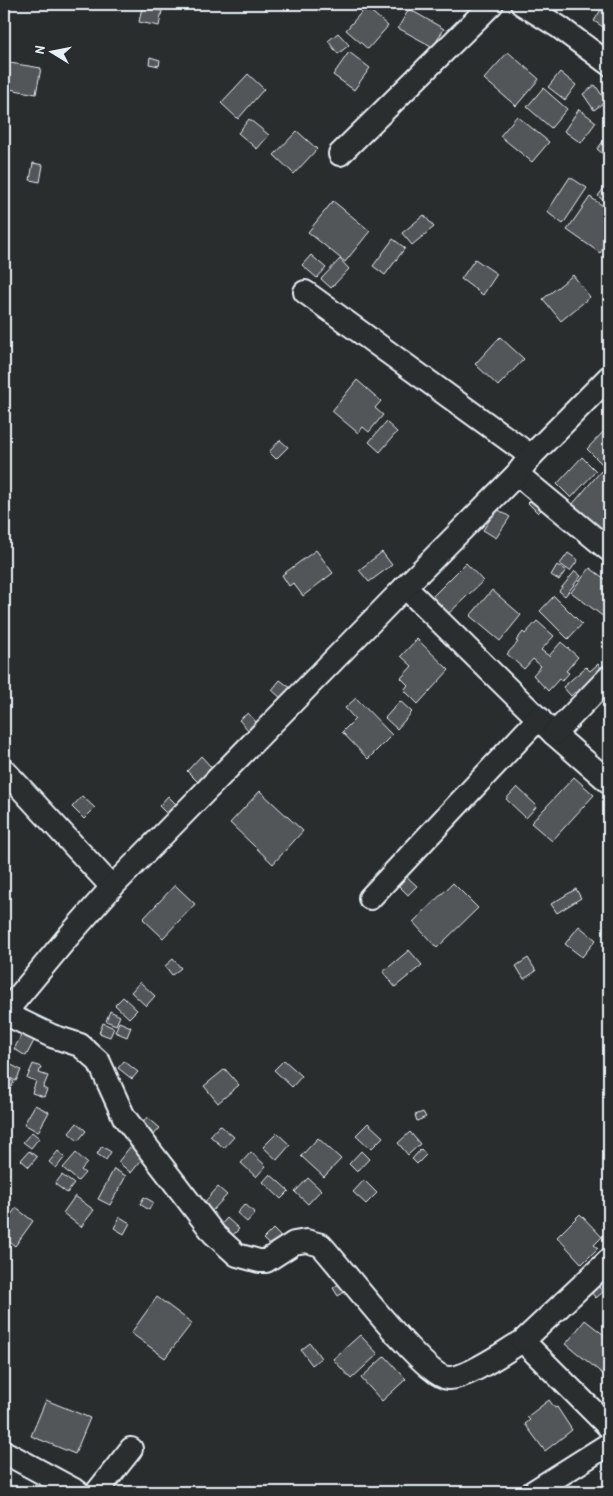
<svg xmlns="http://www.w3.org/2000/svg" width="613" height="1496" font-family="'Patrick Hand',sans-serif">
<rect width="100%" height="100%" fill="#2a2d2e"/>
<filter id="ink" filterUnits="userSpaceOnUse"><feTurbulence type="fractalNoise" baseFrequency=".02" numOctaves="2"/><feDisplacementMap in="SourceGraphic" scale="10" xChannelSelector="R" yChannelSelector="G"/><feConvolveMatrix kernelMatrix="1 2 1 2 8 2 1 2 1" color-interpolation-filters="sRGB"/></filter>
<g filter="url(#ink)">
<g fill="#535759" stroke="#e8f1f8">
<path d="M142 7 162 11 159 26 139 22Z"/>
<path d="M366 7 388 26 368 49 346 30Z"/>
<path d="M602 8 609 13V31L594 21Z"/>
<path d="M409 9 444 29 433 47 398 28Z"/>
<path d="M338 33 349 45 338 54 328 41Z"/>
<path d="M349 52 370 68 354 90 333 75Z"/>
<path d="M508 52 539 79 516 106 484 79Z"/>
<path d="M150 57 160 60 159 66 149 64Z"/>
<path d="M4 62 41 68 36 94 4 88Z"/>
<path d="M560 72 576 85 565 100 548 87Z"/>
<path d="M248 74 264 89 238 119 221 103Z"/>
<path d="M595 85 606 101 594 110 583 94Z"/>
<path d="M543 88 567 109 551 128 527 107Z"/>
<path d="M579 109 596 122 581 143 564 131Z"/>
<path d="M517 116 549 142 532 162 500 136Z"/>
<path d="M249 119 269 135 257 149 238 133Z"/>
<path d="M297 131 317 149 294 174 274 155Z"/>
<path d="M606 138 609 140V159L597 149Z"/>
<path d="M33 163 43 165 40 182 30 180Z"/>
<path d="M570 177 587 188 563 224 547 212Z"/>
<path d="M609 181V205L598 196Z"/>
<path d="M590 197 609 210V240L600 253 567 230Z"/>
<path d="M333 201 370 231 345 262 308 232Z"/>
<path d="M424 215 434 227 412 245 402 233Z"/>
<path d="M393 239 405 248 385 275 373 266Z"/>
<path d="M311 255 326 268 317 278 302 265Z"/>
<path d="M340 259 349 269 331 288 321 279Z"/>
<path d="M475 259 497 274 483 295 461 279Z"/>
<path d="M573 275 590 297 561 321 543 299Z"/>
<path d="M500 337 524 359 498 386 475 364Z"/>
<path d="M357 380 381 401 375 408 383 415 369 432 363 427 358 433 332 411Z"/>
<path d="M386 422 397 432 380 452 369 442Z"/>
<path d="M603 432 609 439V471L587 449Z"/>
<path d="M280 440 288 447 276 459 269 452Z"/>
<path d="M582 457 596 471 571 498 557 484Z"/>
<path d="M601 471 609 478V539L571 506Z"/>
<path d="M536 495 546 505 538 513 528 503Z"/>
<path d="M497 509 510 517 496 538 483 530Z"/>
<path d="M316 550 333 573 303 596 293 583 289 586 282 575Z"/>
<path d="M382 552 392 565 369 582 359 570Z"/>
<path d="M568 553 578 560 570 571 560 564Z"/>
<path d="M466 563 483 581 448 614 432 597Z"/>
<path d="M557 565 566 570 559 580 551 575Z"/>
<path d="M590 568 605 579 606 577 609 579V621L571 592Z"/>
<path d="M575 571 581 576 565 596 559 591Z"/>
<path d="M492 590 521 615 500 641 470 616Z"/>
<path d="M554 596 582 624 568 639 540 611Z"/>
<path d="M537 621 554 636 541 650 549 656 561 642 578 657 566 671 569 673 562 681 559 679 548 691 533 675 541 666 533 659 524 669 507 654 518 642 516 641 523 632 525 634Z"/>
<path d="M417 639 449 670 418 704 404 690 408 685 401 678 412 666 401 656Z"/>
<path d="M598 664 606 674 580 698 575 692 571 696 563 687 586 667 590 671Z"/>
<path d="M280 680 292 689 283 700 272 690Z"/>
<path d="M356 698 392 735 368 759 342 732 355 719 345 708Z"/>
<path d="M400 701 412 712 397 729 385 718Z"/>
<path d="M248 713 258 724 250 732 239 720Z"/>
<path d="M201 756 212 768 198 782 187 771Z"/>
<path d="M574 777 594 795 552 841 531 823Z"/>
<path d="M517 787 537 806 526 818 506 799Z"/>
<path d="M260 791 303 831 273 864 230 823Z"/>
<path d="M82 796 95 808 84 819 72 807Z"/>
<path d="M168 796 179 807 170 817 159 806Z"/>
<path d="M406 876 417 886 408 895 398 885Z"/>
<path d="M453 883 478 908 437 948 413 922Z"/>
<path d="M175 885 195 904 163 938 143 919Z"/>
<path d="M576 889 581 898 557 913 551 904Z"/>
<path d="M579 926 596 940 582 957 565 944Z"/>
<path d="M409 950 422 965 395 987 383 972Z"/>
<path d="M528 958 536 971 524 979 516 966Z"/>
<path d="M173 959 181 968 172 975 165 966Z"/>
<path d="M140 982 155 996 146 1006 131 992Z"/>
<path d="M123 997 137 1010 129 1018 115 1005Z"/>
<path d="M110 1011 120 1016 116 1025 106 1021Z"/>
<path d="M119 1022 131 1027 127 1037 115 1032Z"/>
<path d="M103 1023 114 1028 110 1037 99 1033Z"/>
<path d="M24 1030 36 1037 26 1056 14 1049Z"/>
<path d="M284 1060 302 1076 292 1087 274 1070Z"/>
<path d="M124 1061 138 1072 132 1079 118 1068Z"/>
<path d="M6 1062 21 1070 16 1081 4 1075V1067Z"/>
<path d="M33 1064 41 1067 39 1073 48 1076 43 1088 47 1090 44 1097 32 1093 36 1081 27 1078Z"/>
<path d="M225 1069 239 1085 218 1103 204 1086Z"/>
<path d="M4 1076 14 1082 8 1092 4 1090Z"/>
<path d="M35 1105 49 1112 38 1132 24 1124Z"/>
<path d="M423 1112 426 1117 417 1121 415 1115Z"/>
<path d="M147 1117 160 1128 153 1136 141 1126Z"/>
<path d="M77 1123 86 1131 78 1141 69 1133Z"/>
<path d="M368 1123 383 1137 371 1149 356 1135Z"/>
<path d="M220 1125 234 1137 224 1148 210 1136Z"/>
<path d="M32 1132 39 1138 31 1148 23 1142Z"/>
<path d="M410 1132 420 1144 408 1155 398 1143Z"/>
<path d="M277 1133 290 1145 277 1160 263 1147Z"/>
<path d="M318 1138 341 1159 324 1177 301 1156Z"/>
<path d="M134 1142 147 1153 131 1173 118 1162Z"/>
<path d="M102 1146 111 1152 106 1160 97 1154Z"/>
<path d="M421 1149 426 1155 417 1164 412 1159Z"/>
<path d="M29 1151 37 1157 29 1167 21 1160Z"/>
<path d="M58 1151 65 1157 56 1168 49 1162Z"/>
<path d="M361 1151 369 1159 357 1172 349 1164Z"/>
<path d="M251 1152 266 1166 256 1177 241 1163Z"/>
<path d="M76 1153 87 1163 81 1170 85 1173 78 1181 63 1168Z"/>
<path d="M114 1169 126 1176 110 1205 98 1199Z"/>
<path d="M270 1174 289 1191 281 1199 263 1182Z"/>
<path d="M62 1175 74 1184 67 1193 55 1184Z"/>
<path d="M308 1178 321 1190 308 1204 295 1192Z"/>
<path d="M364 1180 377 1193 366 1204 353 1192Z"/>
<path d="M218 1187 227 1195 210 1213 202 1205Z"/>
<path d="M75 1196 94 1210 81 1227 63 1213Z"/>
<path d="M144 1197 153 1202 149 1210 140 1204Z"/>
<path d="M245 1204 255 1213 247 1222 237 1213Z"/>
<path d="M16 1208 33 1221 15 1246 4 1238V1224Z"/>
<path d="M580 1214 602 1237 594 1245 598 1248 582 1264 557 1237Z"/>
<path d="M120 1217 130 1223 124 1234 114 1228Z"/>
<path d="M227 1218 239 1229 229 1239 218 1228Z"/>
<path d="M273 1229 284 1240 275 1250 263 1239Z"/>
<path d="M346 1279 351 1288 338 1296 333 1288Z"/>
<path d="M595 1282 603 1292 596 1298 588 1289Z"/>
<path d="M157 1297 192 1323 165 1358 131 1333Z"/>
<path d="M585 1320 609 1339V1379L566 1344Z"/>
<path d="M360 1335 378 1354 351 1379 333 1359Z"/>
<path d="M310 1343 321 1358 312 1365 301 1350Z"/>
<path d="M385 1356 406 1379 382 1401 361 1378Z"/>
<path d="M46 1400 90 1418 75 1454 31 1436Z"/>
<path d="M549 1400 555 1408 557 1407 572 1430 545 1451 525 1424 530 1420 527 1417Z"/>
</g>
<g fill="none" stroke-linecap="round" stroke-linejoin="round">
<defs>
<g id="minor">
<path d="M522 4 559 27 609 64"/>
<path d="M340 154 492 4"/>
<path d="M305 292 531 456"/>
<path d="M517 474 609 550"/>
<path d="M405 587 554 734 609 782"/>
<path d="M554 734 609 677"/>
<path d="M4 770 112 887"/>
<path d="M370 898 539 718"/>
<path d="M4 1013 52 1036 80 1045 99 1062 124 1117 214 1234 237 1255 259 1261H266L294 1243 306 1241 321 1245C342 1268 424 1376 448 1378 467 1379 505 1351 523 1341L609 1427"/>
<path d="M4 1014 67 938 112 887 405 587 517 474 531 456 609 377"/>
<path d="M523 1341 609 1260"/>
<path d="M4 1452 78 1492"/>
<path d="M97 1492 131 1449"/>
<path d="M533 1492 609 1444"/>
</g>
</defs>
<use href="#minor" stroke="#e8f1f8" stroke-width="26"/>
<use href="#minor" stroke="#2a2d2e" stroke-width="22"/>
</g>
</g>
<rect width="613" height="1496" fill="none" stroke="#2a2d2e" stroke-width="20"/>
<rect x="10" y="10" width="593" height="1476" fill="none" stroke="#e8f1f8" stroke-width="2" filter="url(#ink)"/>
<g transform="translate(52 52) rotate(280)" stroke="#2a2d2e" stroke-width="4" paint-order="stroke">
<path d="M0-4L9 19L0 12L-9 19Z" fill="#e8f1f8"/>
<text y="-8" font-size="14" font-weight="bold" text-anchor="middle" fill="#e8f1f8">N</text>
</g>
</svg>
